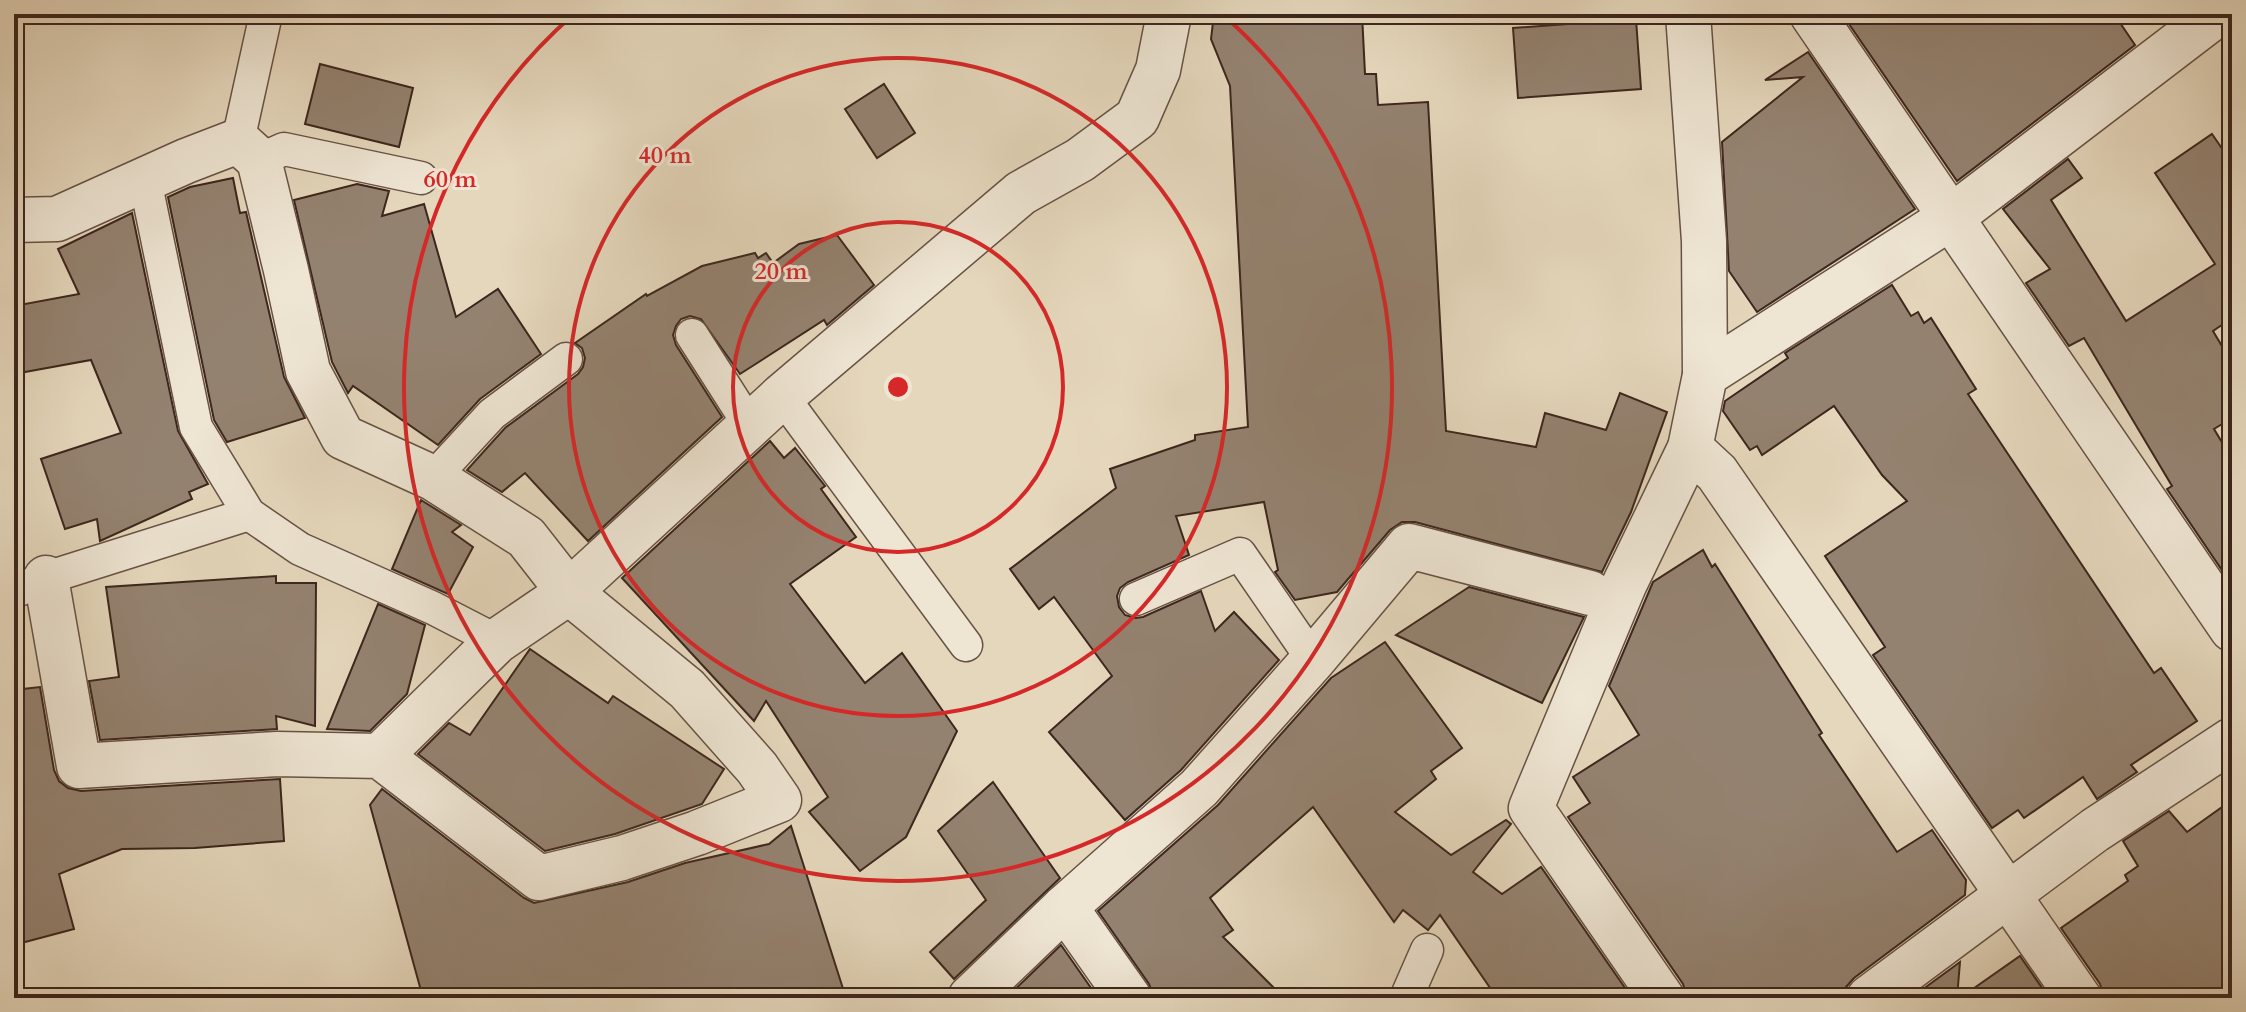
<svg xmlns="http://www.w3.org/2000/svg" width="2246" height="1012" font-family="Cardo,serif">
<rect width="100%" height="100%" fill="#e5d7bc"/>
<filter id="stains"><feTurbulence type="fractalNoise" baseFrequency=".0025" numOctaves="4"/><feColorMatrix values="0 0 0 0 .2 0 0 0 0 .09 0 0 0 0 .02 0 0 0 .5 -.17"/></filter>
<radialGradient id="worn" r=".72"><stop offset=".6" stop-color="#630" stop-opacity="0"/><stop offset="1" stop-color="#630" stop-opacity=".3"/></radialGradient>
<g fill="#948270" stroke="#3d261d" stroke-width="2">
<path d="M1214 14H1362L1365 74H1376L1378 105 1428 102 1446 431 1536 447 1545 413 1606 430 1620 393 1667 412 1631 512 1602 572 1415 522H1402L1390 530 1337 592 1295 600 1275 572 1278 570 1264 502 1176 516 1189 555 1128 582 1120 588 1117 596 1119 607 1125 615 1135 618 1143 617 1201 591 1215 631 1234 612 1279 660 1181 770 1125 820 1049 732 1112 676 1054 597 1039 609 1010 569 1116 488 1110 469 1195 440V435L1248 427 1230 86 1211 39Z"/>
<path d="M1865 14H2114L2135 45 1957 181 1849 24Z"/>
<path d="M1636 19 1641 89 1518 98 1513 28Z"/>
<path d="M1808 52 1915 209 1757 312 1729 271 1722 142 1803 77 1765 80Z"/>
<path d="M320 64 413 88 399 147 305 124Z"/>
<path d="M884 84 915 133 877 158 845 109Z"/>
<path d="M2212 134 2232 163V318L2213 331 2232 363V418L2214 429 2232 459V585L2167 489 2172 486 2084 338 2069 346 2026 283 2050 269 2003 209 2068 159 2082 178 2051 200 2126 321 2215 264 2155 173Z"/>
<path d="M233 178 240 213 246 212 284 377 305 418 227 442 214 420 168 197 190 187Z"/>
<path d="M357 184 389 191 382 216 424 204 456 317 498 289 541 354 480 399 438 445 353 386 348 393 332 362 294 200Z"/>
<path d="M132 213 178 431 208 484 189 492 192 499 100 541 97 519 65 529 41 459 121 433 91 360 14 374V306L79 294 58 249Z"/>
<path d="M837 235 874 285 827 325 824 320 740 374 701 319 690 316 681 319 676 326 673 335 676 345 722 417 588 541 525 473 502 492 467 470 505 428 578 374 583 367 585 358 582 348 575 343 646 294 647 296 702 266 755 253 758 258 766 253 773 263 799 244Z"/>
<path d="M1892 285 1911 316 1918 312 1924 323 1931 318 1976 389 1968 394 2154 673 2161 668 2197 721 2131 765 2137 772 2097 799 2083 777 2024 818 2018 810 1992 828 1873 655 1885 647 1825 556 1907 501 1882 475 1834 406 1762 455 1757 446 1750 450 1723 411 1725 401 1788 358 1785 353Z"/>
<path d="M770 441 784 458 795 448 825 486 821 489 856 537 790 584 865 683 902 653 957 731 906 837 860 871 809 812 828 797 766 701 754 721 622 578Z"/>
<path d="M421 500 461 525 452 532 473 547 448 594 392 569Z"/>
<path d="M1703 550 1712 567 1715 564 1822 733 1819 735 1897 852 1932 830 1966 880 1965 895 1854 978 1846 987 1844 998H1687L1683 984 1568 817 1590 803 1573 777 1639 735 1609 686 1653 582Z"/>
<path d="M276 576V583H316L315 726 276 716 277 729 100 740 89 681 119 677 106 587Z"/>
<path d="M1469 587 1584 617 1542 703 1396 635Z"/>
<path d="M378 604 425 625 407 694 370 731 327 729Z"/>
<path d="M1385 642 1462 748 1431 771 1436 779 1395 812 1451 855 1506 820 1511 824 1473 872 1502 894 1541 867 1632 998H1497L1440 915 1428 930 1403 910 1394 922 1313 807 1210 898 1233 930 1223 937 1284 998H1154L1149 984 1098 911 1218 805 1331 678Z"/>
<path d="M530 649 608 703 613 696 724 769 702 804 615 834 545 851 418 754 449 723 470 735Z"/>
<path d="M40 687 54 770 59 781 68 788 81 791 280 779 284 841 195 848 122 849 59 874 74 929 14 945V690Z"/>
<path d="M993 782 1060 878 954 979 930 952 986 900 938 831Z"/>
<path d="M382 789 524 898 534 903 628 882 685 863 769 844 791 826 846 998H423L370 805Z"/>
<path d="M2232 800V998H2104L2100 984 2061 928 2128 881 2125 875 2138 866 2123 841 2169 811 2187 832Z"/>
<path d="M1061 945 1098 998H1006Z"/>
<path d="M2020 956 2049 998H1960Z"/>
<path d="M1960 962 1957 998H1911Z"/>
</g>
<g fill="none" stroke-linecap="round" stroke-linejoin="round">
<defs>
<g id="service">
<path d="M238 141 266 14"/>
<path d="M259 160 284 149 421 178"/>
<path d="M145 180 196 427 249 514 300 549 433 608 497 641"/>
<path d="M692 335 750 426"/>
<path d="M782 396 966 645"/>
<path d="M433 478 492 414 566 359"/>
<path d="M14 592 46 578 249 514"/>
<path d="M1136 599 1240 554 1313 660"/>
<path d="M1406 998 1427 950"/>
</g>
<g id="minor">
<path d="M1812 14 2232 629"/>
<path d="M14 220 57 219 186 161 238 141 259 160 286 270 308 371 343 437 433 478 526 537 569 592 687 689 757 768 779 800 697 833 622 858 539 878 380 756 277 754 79 766 46 578"/>
<path d="M1705 375 1950 218 2217 14"/>
<path d="M1690 448 1717 473 2079 998"/>
<path d="M380 756 497 641 569 592 782 396 1021 193 1080 160 1137 118 1158 70 1169 14"/>
<path d="M1065 907 1129 998"/>
<path d="M970 998 1065 907 1199 788 1313 660 1409 546 1590 593"/>
<path d="M1662 998 1531 808 1624 585 1690 448 1705 375 1704 241 1688 14"/>
<path d="M1869 998 2095 830 2232 740"/>
</g>
</defs>
<use href="#service" stroke="#675245" stroke-width="35"/>
<use href="#minor" stroke="#675245" stroke-width="47"/>
<use href="#service" stroke="#eee5d3" stroke-width="32"/>
<use href="#minor" stroke="#eee5d3" stroke-width="44"/>
</g>
<g fill="none" stroke="#d62828" stroke-width="4">
<circle cx="898" cy="387" r="165"/>
<circle cx="898" cy="387" r="329"/>
<path d="M1222 14A494 494 0 1 1 574 14"/>
</g>
<circle cx="898" cy="387" r="12" fill="#d62828" stroke="#eee5d3" stroke-width="4"/>
<g font-size="24" text-anchor="middle" font-weight="bold" fill="#d62828" stroke="#eee5d3" stroke-width="6" stroke-linejoin="round" paint-order="stroke">
<text x="665" y="163">40 m</text>
<text x="450" y="187">60 m</text>
<text x="781" y="279">20 m</text>
</g>
<rect width="2246" height="1012" fill="none" stroke="#e5d7bc" stroke-width="48"/>
<rect x="16" y="16" width="2214" height="980" fill="none" stroke="#3d261d" stroke-width="4"/>
<rect x="24" y="24" width="2198" height="964" fill="none" stroke="#3d261d" stroke-width="2"/>
<rect width="100%" height="100%" filter="url(#stains)"/>
<rect width="100%" height="100%" fill="url(#worn)"/>
</svg>
